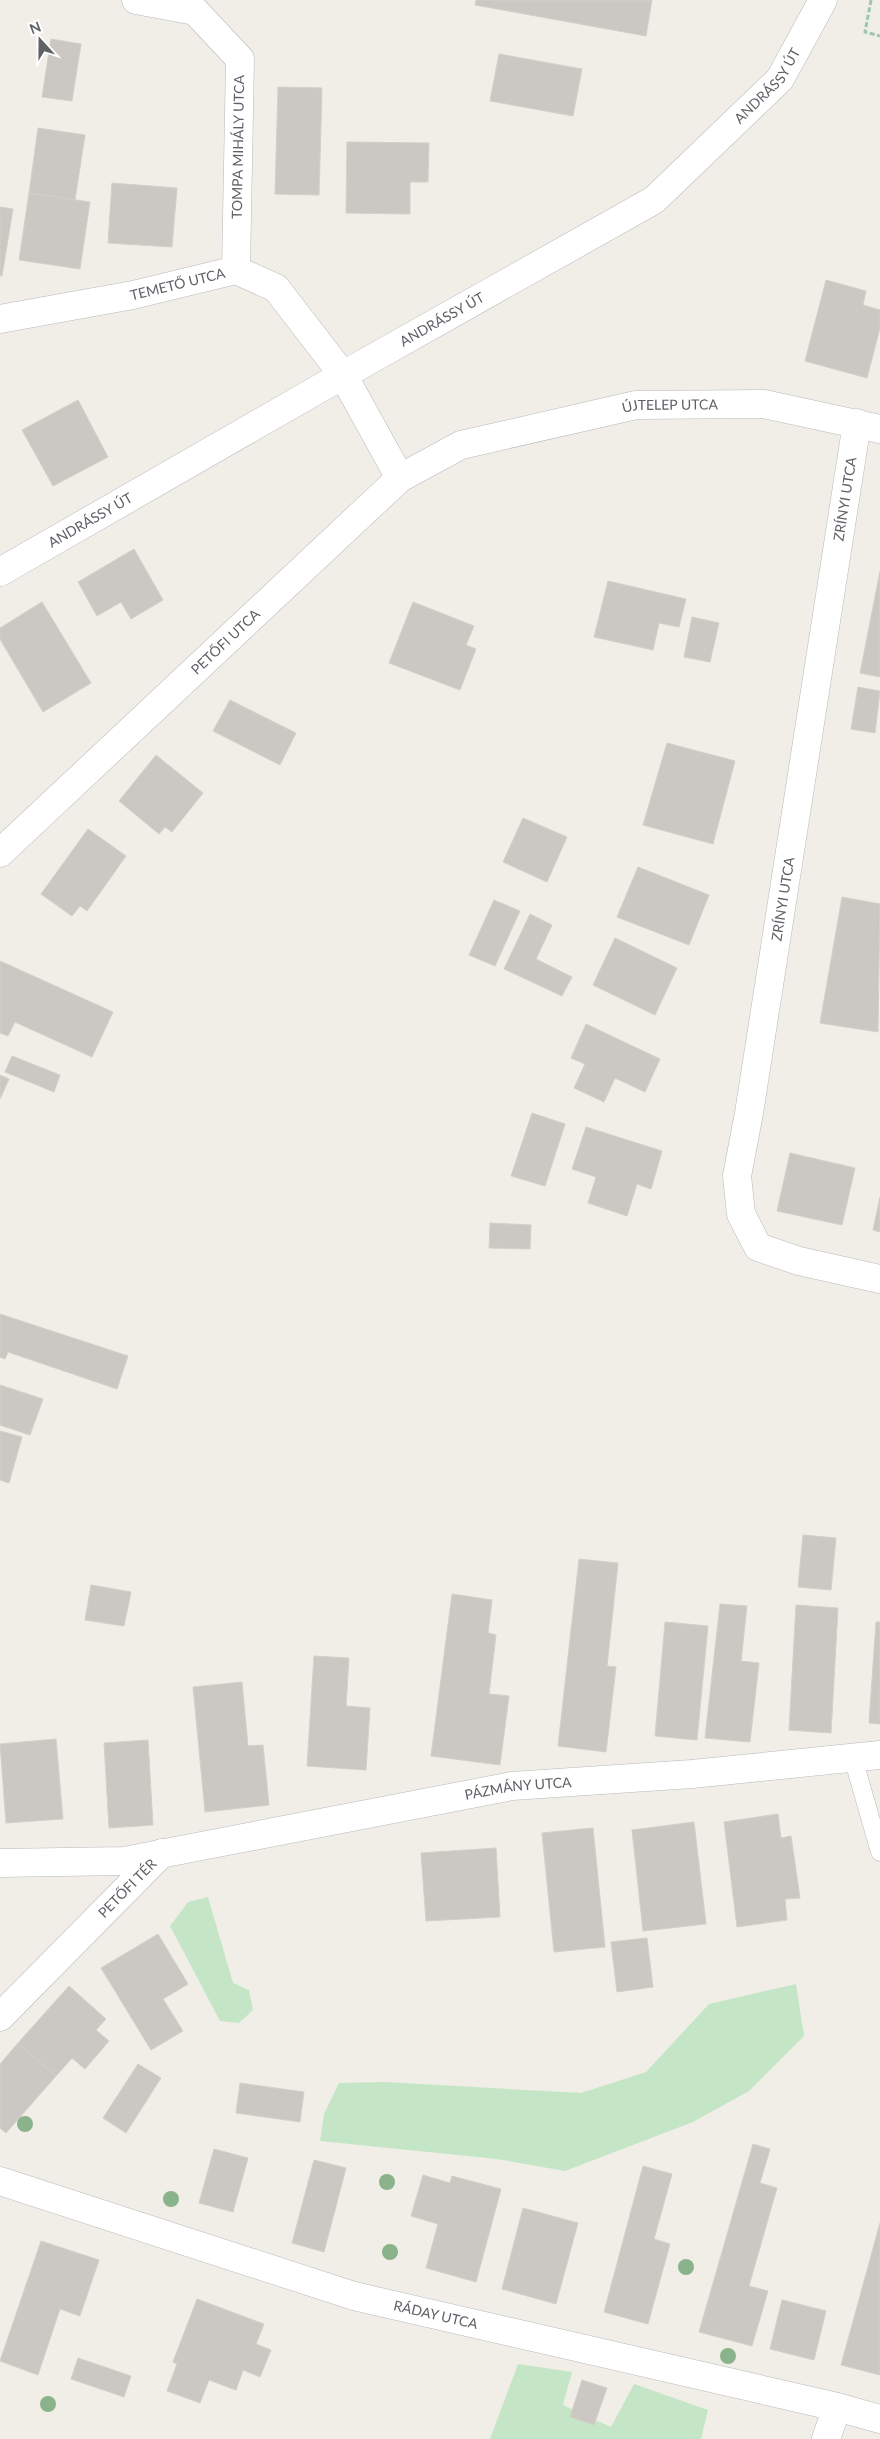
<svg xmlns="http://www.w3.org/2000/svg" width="880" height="2439" font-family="Lato,sans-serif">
<rect width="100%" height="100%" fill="#f0eee7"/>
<g fill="#c5e6c6">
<path d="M208 1897 233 1983 249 1990 253 2010 239 2023 220 2021 170 1926 188 1902Z"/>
<path d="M796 1984 804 2036 749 2091 693 2122 565 2171 497 2159 320 2141 324 2114 339 2083 385 2082 581 2093 646 2072 709 2004Z"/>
<path d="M518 2364 572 2372 563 2405 611 2427 634 2384 708 2410 701 2439H490Z"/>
</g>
<g fill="#cbc8c4" stroke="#d4d0c5">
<path d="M476 0H652L646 36 475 5Z"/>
<path d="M51 39 81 44 72 101 42 97Z"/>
<path d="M499 54 582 69 573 116 490 101Z"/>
<path d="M278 87 322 88 319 195 275 194Z"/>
<path d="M38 128 85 135 75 200 29 193Z"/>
<path d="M347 142 429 143 428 182H410V214L346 213Z"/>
<path d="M112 183 177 188 172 247 108 243Z"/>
<path d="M29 193 90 202 80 269 19 260Z"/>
<path d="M0 207 13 209 2 276H0Z"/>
<path d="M826 280 866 291 863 305 880 310V328L867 378 805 361Z"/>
<path d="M78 400 108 457 53 486 22 430Z"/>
<path d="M134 549 163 600 131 619 121 602 97 616 78 582Z"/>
<path d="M880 571V677L860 673Z"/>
<path d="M608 581 686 599 679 627 659 623 653 650 594 637Z"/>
<path d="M42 602 91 683 43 712 0 639V628Z"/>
<path d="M413 602 474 626 466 645 476 649 460 690 389 663Z"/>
<path d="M692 617 719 623 710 662 684 657Z"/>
<path d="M858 687 880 691 875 733 851 729Z"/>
<path d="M230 700 296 733 280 765 213 731Z"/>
<path d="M667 743 735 761 713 844 643 825Z"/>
<path d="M156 755 203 793 172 832 165 827 159 834 119 801Z"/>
<path d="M523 818 567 837 547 882 503 862Z"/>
<path d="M88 829 126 856 87 911 80 906 72 916 41 894Z"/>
<path d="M638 867 709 895 689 945 617 917Z"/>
<path d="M842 897 880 904 878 1032 820 1023Z"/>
<path d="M494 900 520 911 495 966 469 955Z"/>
<path d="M530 914 552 925 536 959 572 977 562 996 504 969Z"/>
<path d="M615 938 677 968 655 1015 593 985Z"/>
<path d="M0 961 113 1012 92 1057 15 1022 8 1036 0 1033Z"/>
<path d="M586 1024 660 1059 645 1092 615 1078 604 1102 574 1088 585 1064 571 1058Z"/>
<path d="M12 1056 60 1075 54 1092 5 1072Z"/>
<path d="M0 1075 9 1079 0 1099Z"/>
<path d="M532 1113 565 1124 545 1186 511 1176Z"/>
<path d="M586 1127 662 1151 651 1189 637 1184 627 1216 588 1203 596 1177 572 1169Z"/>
<path d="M790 1153 855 1168 842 1225 777 1211Z"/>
<path d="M880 1197V1232L873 1230Z"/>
<path d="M490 1223 531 1225 530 1249 489 1248Z"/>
<path d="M0 1314 128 1356 117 1389 8 1352 5 1359 0 1357Z"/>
<path d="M0 1385 43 1399 30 1435 0 1425Z"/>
<path d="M0 1431 22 1437 9 1483 0 1480Z"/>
<path d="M803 1535 836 1538 831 1590 798 1587Z"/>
<path d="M579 1559 618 1563 607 1666 616 1667 606 1752 558 1746Z"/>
<path d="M91 1585 131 1592 124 1626 85 1620Z"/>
<path d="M452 1594 492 1600 488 1633 496 1635 489 1694 509 1696 500 1765 431 1756Z"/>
<path d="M720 1604 747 1606 741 1661 759 1663 750 1742 705 1738Z"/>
<path d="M796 1605 838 1608 831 1733 789 1730Z"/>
<path d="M665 1622 708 1626 697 1740 655 1736Z"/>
<path d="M876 1622H880V1724L869 1723Z"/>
<path d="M314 1656 349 1658 346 1706 370 1708 366 1770 307 1766Z"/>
<path d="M242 1682 248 1746 263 1745 269 1805 205 1812 193 1687Z"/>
<path d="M56 1739 63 1819 6 1823 0 1744Z"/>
<path d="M148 1740 153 1825 109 1828 104 1743Z"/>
<path d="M778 1814 781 1838 791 1836 800 1898 785 1899 787 1920 737 1927 724 1822Z"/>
<path d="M694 1822 706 1924 643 1931 632 1830Z"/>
<path d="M593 1828 605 1947 554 1952 542 1833Z"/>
<path d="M496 1848 500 1917 426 1921 421 1853Z"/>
<path d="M158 1934 188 1984 163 1999 183 2031 151 2050 101 1968Z"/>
<path d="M647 1938 653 1987 617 1992 611 1942Z"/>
<path d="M69 1986 106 2019 96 2030 109 2041 85 2069 72 2058 56 2076 18 2043Z"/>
<path d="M18 2043 56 2076 6 2133 0 2128V2064Z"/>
<path d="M138 2064 161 2078 126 2133 103 2118Z"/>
<path d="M240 2083 304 2092 300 2122 236 2113Z"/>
<path d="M753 2144 770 2149 760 2183 777 2188 749 2286 768 2291 752 2346 699 2332Z"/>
<path d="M214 2149 248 2158 233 2212 199 2203Z"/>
<path d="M314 2160 346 2168 324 2252 292 2243Z"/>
<path d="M643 2166 672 2174 654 2239 670 2244 648 2324 604 2312Z"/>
<path d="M423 2175 450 2183 452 2176 501 2189 476 2282 426 2268 438 2224 411 2216Z"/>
<path d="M523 2208 578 2223 556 2304 502 2289Z"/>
<path d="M880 2223V2375L841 2365Z"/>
<path d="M41 2241 99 2260 80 2316 60 2309 38 2375 0 2361Z"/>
<path d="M197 2299 264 2324 256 2344 271 2350 260 2377 243 2370 236 2390 209 2380 200 2403 167 2391 177 2364 173 2362Z"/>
<path d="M782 2300 826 2311 814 2360 770 2349Z"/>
<path d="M78 2358 131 2376 124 2397 71 2379Z"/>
<path d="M582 2380 607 2388 594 2425 570 2417Z"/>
</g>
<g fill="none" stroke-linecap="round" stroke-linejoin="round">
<defs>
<path id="lane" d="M853 1758 880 1852"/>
<g id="street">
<path d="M136 0 195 11 240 59 236 270"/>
<path id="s1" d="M0 319 133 295 236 270 276 288 343 375 400 478"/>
<path d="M857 423 749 1113 737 1176 741 1214 758 1247 799 1261 880 1279"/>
<path id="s2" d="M0 853 400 478 461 445 636 405 764 404 880 429"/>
<path id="s3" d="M0 1863 124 1861 512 1786 692 1774 880 1755"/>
<path id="s4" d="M0 2017 162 1853"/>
<path id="s5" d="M0 2181 354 2296 837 2407 880 2419"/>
<path d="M826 2439 837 2407"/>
</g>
<g id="secondary">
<path id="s6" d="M0 572 343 375 654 200 780 79 823 0"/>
</g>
</defs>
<use href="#lane" stroke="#b7b9bc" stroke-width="19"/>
<use href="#street" stroke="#b7b9bc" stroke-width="29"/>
<use href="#secondary" stroke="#b8babf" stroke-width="29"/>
<path stroke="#9ec6ab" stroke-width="3" stroke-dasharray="5 2.5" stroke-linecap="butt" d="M871 0 865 32 880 36"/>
<use href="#lane" stroke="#fff" stroke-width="18"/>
<use href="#street" stroke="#fff" stroke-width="28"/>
<use href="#secondary" stroke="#fff" stroke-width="28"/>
</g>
<g fill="#8bb38b">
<circle cx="25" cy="2124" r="8"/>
<circle cx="387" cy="2182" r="8"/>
<circle cx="171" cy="2199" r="8"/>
<circle cx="390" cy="2252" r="8"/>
<circle cx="686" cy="2267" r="8"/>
<circle cx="728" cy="2356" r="8"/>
<circle cx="48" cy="2404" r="8"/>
</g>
<g text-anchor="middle" stroke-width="4.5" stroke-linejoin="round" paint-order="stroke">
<g font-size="14" fill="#5e6166" stroke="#fff">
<text dy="5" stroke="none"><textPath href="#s6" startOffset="914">ANDRÁSSY ÚT</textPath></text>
<text transform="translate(238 147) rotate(-89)" y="5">TOMPA MIHÁLY UTCA</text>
<text dy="5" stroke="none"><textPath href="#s1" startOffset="181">TEMETŐ UTCA</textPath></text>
<text dy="5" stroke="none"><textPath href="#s6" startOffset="509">ANDRÁSSY ÚT</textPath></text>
<text dy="5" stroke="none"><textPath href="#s2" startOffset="831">ÚJTELEP UTCA</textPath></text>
<text transform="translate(845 499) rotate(-81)" y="5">ZRÍNYI UTCA</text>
<text dy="5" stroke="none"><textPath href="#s6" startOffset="104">ANDRÁSSY ÚT</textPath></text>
<text dy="5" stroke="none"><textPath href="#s2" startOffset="309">PETŐFI UTCA</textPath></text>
<text transform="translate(783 899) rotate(-81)" y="5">ZRÍNYI UTCA</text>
<text dy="5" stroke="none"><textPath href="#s3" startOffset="525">PÁZMÁNY UTCA</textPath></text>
<text dy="5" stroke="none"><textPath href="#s4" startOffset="181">PETŐFI TÉR</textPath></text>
<text dy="5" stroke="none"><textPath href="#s5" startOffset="456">RÁDAY UTCA</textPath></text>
</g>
</g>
<g transform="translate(40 40) rotate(339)" stroke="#ffffff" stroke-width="4" paint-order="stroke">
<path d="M0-4L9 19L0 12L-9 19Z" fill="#5e6166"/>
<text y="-8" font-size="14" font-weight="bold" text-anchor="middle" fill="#5e6166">N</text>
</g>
</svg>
